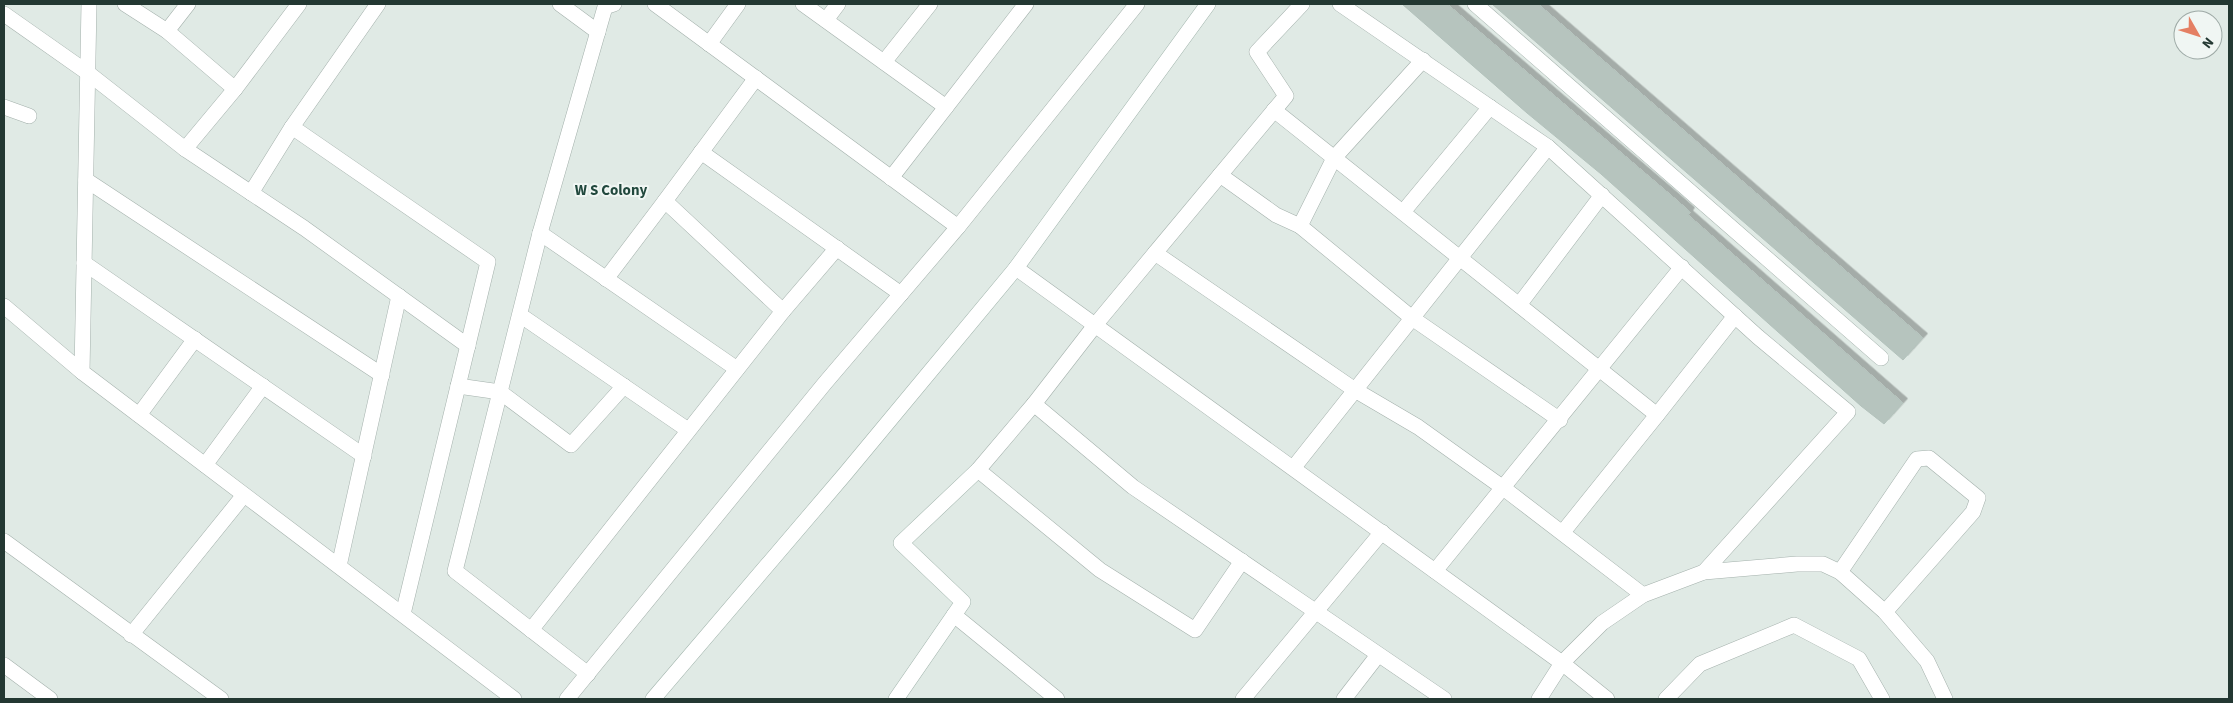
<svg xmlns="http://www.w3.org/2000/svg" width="2233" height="703" font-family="'Source Sans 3',sans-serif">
<defs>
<filter id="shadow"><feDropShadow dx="4.5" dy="-4.5" stdDeviation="0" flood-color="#0004"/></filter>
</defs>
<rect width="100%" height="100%" fill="#e0eae5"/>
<g fill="#b6c4be" stroke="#b3c2bc" filter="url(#shadow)">
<path d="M1402 4H1447L1674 198 1690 212 1688 215 1903 403 1884 424 1861 406 1601 174 1527 113Z"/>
<path d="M1492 4H1538L1923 338 1903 360Z"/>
</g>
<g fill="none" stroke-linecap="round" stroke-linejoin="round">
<defs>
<g id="street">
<path d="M89 4 82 372 514 699"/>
<path d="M125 4 167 31"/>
<path d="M188 4 167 31 235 89 299 4"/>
<path d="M378 4 292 127 488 262 403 614"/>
<path d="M560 4 598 32"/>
<path d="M655 4 958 227"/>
<path d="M803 4 946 107"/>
<path d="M1340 4 1548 147 1758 337 1848 412 1704 572"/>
<path d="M1475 4 1881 358"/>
<path d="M4 14 88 73 185 149"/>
<path d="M826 20 838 4"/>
<path d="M709 44 738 4"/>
<path d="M884 62 930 4"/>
<path d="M235 89 185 149 304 228 468 346"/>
<path d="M4 107 29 116"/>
<path d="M1274 110 1657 415 1563 532"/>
<path d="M701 152 901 294"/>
<path d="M1220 175 1276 215 1300 226 1412 318 1560 420"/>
<path d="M891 178 1026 4"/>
<path d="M86 180 382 375"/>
<path d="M251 193 292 127"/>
<path d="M1403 212 1490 107"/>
<path d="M1300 226 1334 158 1423 60"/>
<path d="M540 233 737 369"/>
<path d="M1155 253 1286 96 1257 52 1302 4"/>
<path d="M84 263 364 456"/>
<path d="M1016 268 1562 663 1607 699"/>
<path d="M606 279 665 201"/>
<path d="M1519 305 1602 195"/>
<path d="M4 306 82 372"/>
<path d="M783 311 837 248"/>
<path d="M520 315 688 430"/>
<path d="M458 386 500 392 571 445 624 386"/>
<path d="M1034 404 978 470 1100 570 1195 630 1242 561"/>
<path d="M139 415 195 339"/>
<path d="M1657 415 1735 316"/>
<path d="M205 465 263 386"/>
<path d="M1294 467 1548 147"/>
<path d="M4 541 221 699"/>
<path d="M339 566 399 296"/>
<path d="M1435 571 1682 267"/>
<path d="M1840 572 1917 459 1929 458 1978 498 1973 512 1885 612"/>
<path d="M954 615 1057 699"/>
<path d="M531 630 783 311 665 201 756 78"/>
<path d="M131 635 244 495"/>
<path d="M4 665 50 699"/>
<path d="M588 674 455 571 540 233 605 7 614 4"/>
<path d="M567 699 825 383 958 227 1137 4"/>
<path d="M1243 699 1382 532"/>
<path d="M1344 699 1378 655"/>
<path d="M1444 699 1133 487 1034 404 1096 324 1155 253 1355 390 1418 427 1502 487 1643 595"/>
<path d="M1539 699 1562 663 1602 623 1643 595 1704 572 1797 564H1823L1840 572 1885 612 1927 661 1945 699"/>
<path d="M1666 699 1700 664 1794 625 1859 659 1882 699"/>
</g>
<g id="secondary">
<path d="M653 699 845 474 1016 268 1208 4"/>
<path d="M896 699 963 602 901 543 978 470"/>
</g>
</defs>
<use href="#street" stroke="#a4b1ac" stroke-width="16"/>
<use href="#secondary" stroke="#a1b4ac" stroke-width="16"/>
<use href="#street" stroke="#fff" stroke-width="15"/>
<use href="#secondary" stroke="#fff" stroke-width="15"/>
</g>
<g text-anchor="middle" stroke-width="4" stroke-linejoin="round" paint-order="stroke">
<g font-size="15" font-weight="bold" fill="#21483d" stroke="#f0f6f3">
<text x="611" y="195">W S Colony</text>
</g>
</g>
<rect width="2233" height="703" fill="none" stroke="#233832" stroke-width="10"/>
<g transform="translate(2198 35) rotate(129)"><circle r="24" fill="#f0f6f3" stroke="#9eaaa6"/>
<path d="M0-4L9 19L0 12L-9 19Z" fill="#e47f63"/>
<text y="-8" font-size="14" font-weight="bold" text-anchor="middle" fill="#233832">N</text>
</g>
</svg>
